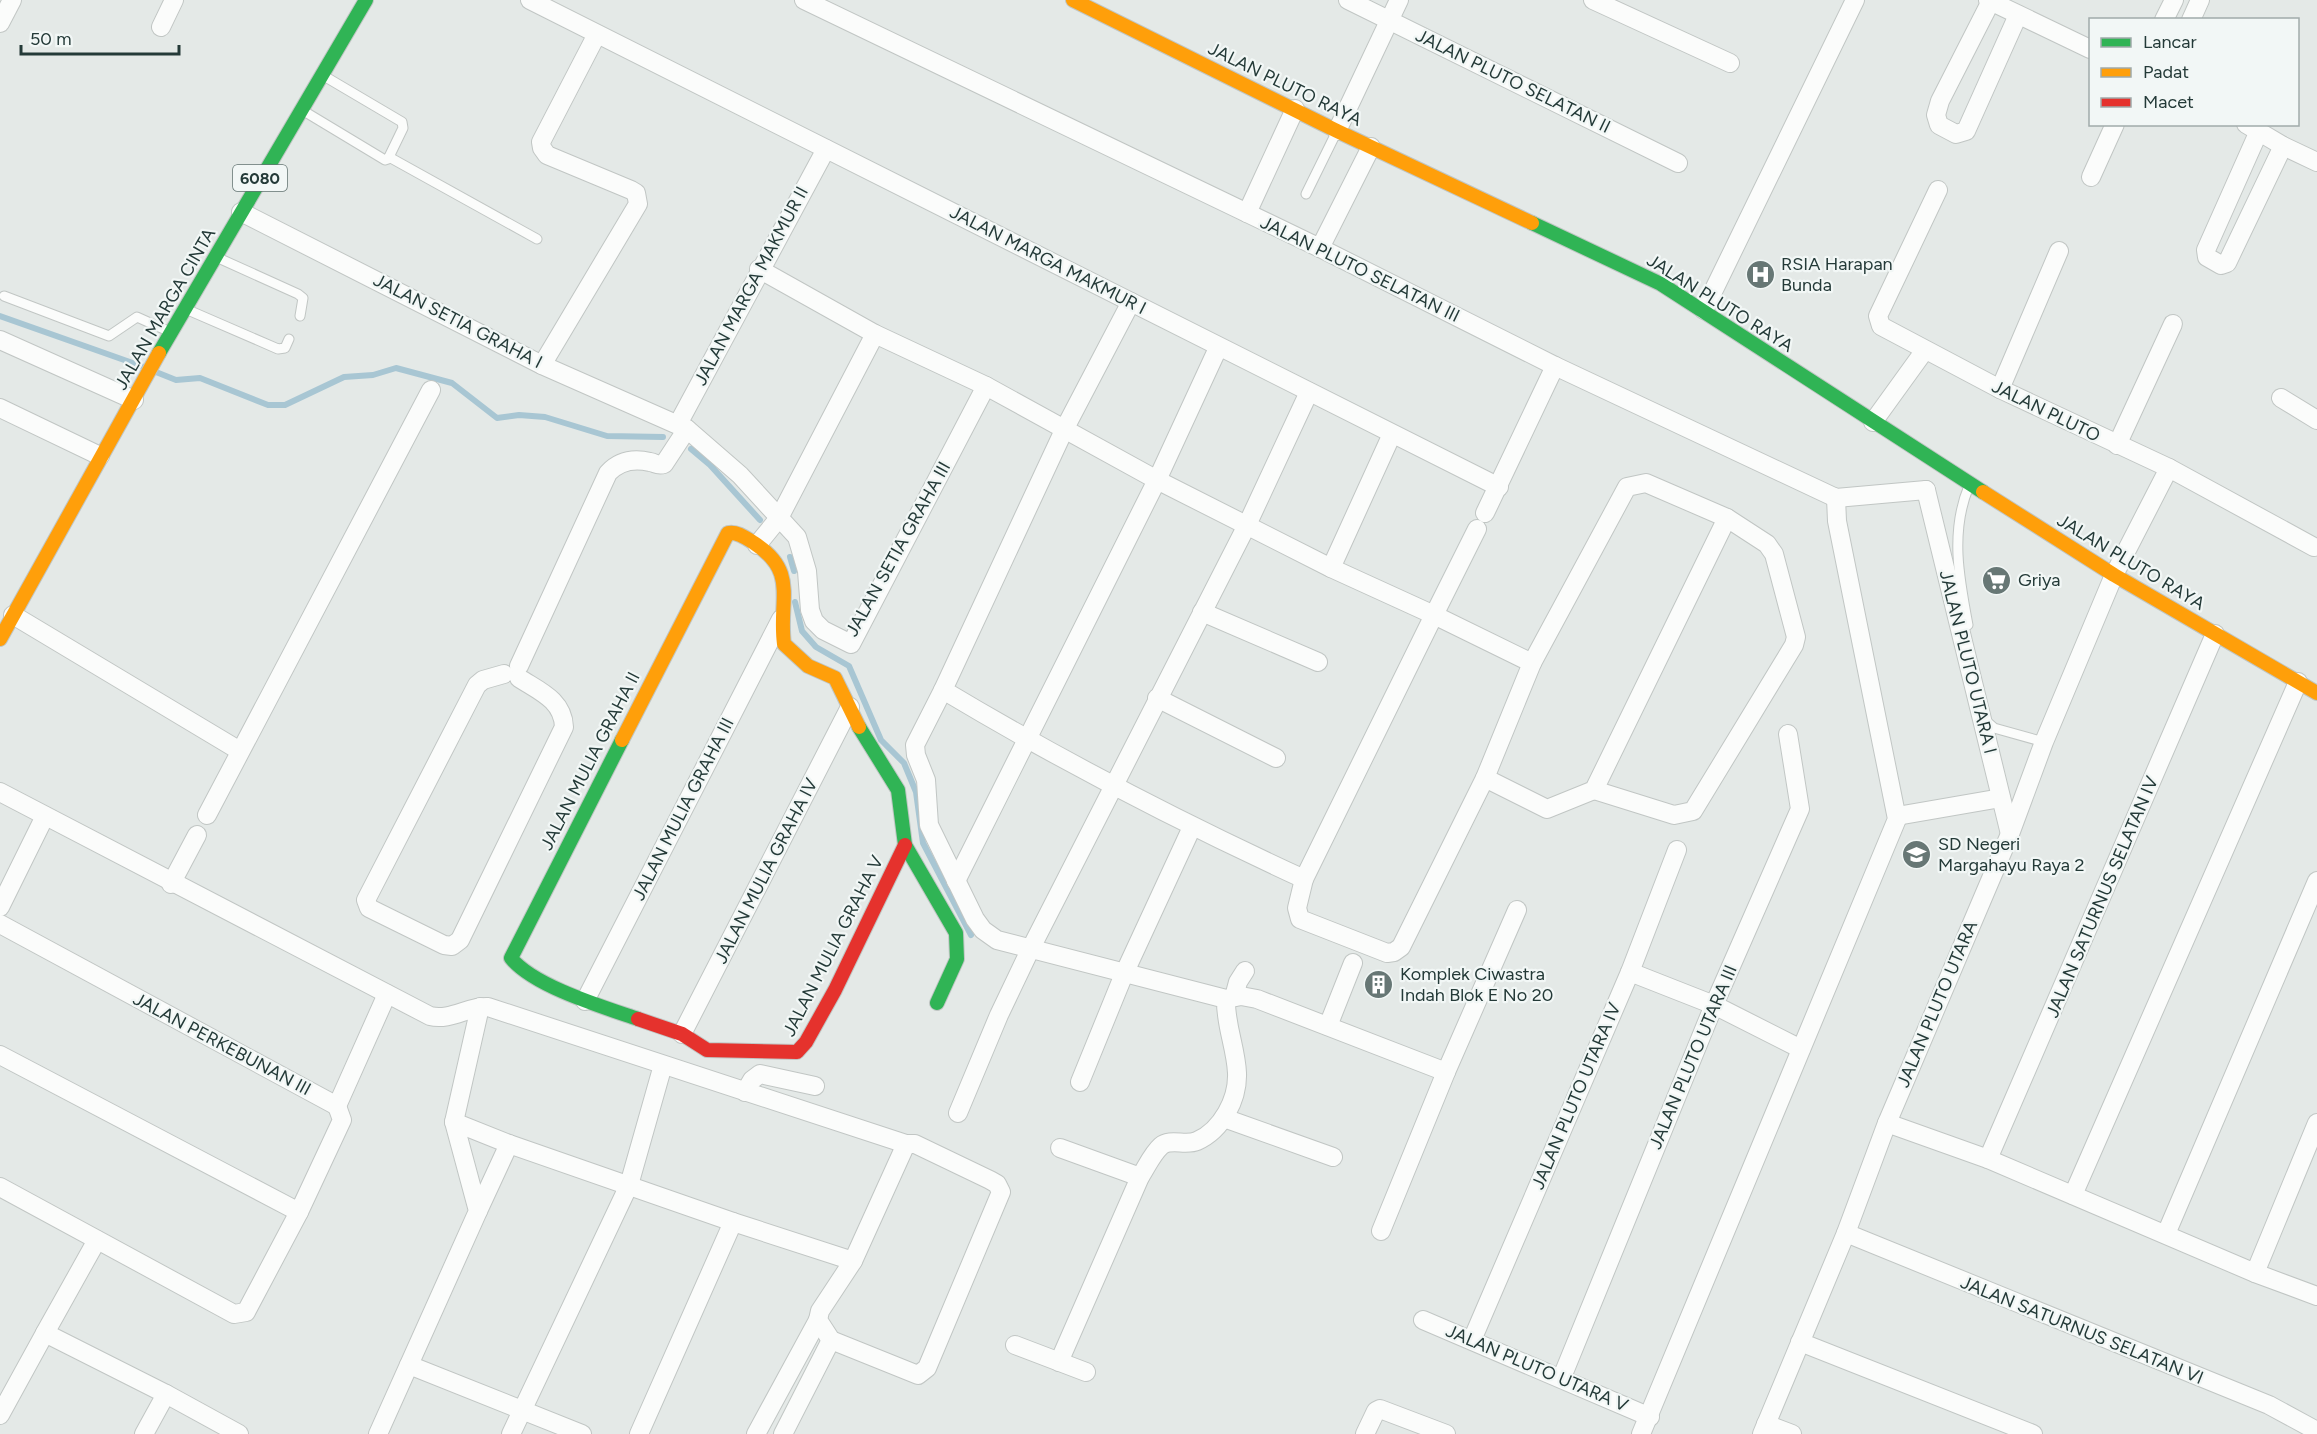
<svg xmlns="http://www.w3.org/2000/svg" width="2317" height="1434" font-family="Figtree,sans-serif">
<rect width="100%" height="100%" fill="#e4e9e7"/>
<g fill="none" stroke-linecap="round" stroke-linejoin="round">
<g stroke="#a8c6d3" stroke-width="6">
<path d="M0 316 144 367"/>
<path d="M156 372 176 380 200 378 268 405H285L344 377 373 375 396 368 452 383 497 418 519 415 545 417 607 436 663 437"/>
<path d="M691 449 710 465 760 520"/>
<path d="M790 557 794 571"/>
<path d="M795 602 802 631 816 647 849 666 881 740 904 763 916 792 923 843 971 935"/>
</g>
<defs>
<g id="lane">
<path d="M302 110 385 160 388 159 403 128 402 122 324 76"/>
<path d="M389 157 537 239"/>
<path d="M1306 194 1337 131"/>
<path d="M216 257 298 294 303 298 300 316"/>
<path d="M4 296 109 336 137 317 168 331"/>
<path d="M188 310 278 349 285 348 289 339"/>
<path d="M1968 625C1959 578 1950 531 1969 486"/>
<path d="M1986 721 1994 728 2044 742"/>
</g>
<g id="street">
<path d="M530 0 1499 487"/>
<path d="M804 0 1320 248 1555 366 1836 498 1926 490"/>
<path d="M1348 0 1678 163"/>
<path d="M1593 0 1730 63"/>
<path d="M1988 0 2090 49"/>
<path d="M1991 1 1940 101 1936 115 1939 125 1956 134 1966 131 2018 15"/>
<path d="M2164 20 2174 0"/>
<path d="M2191 20 2200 0"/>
<path d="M0 23 12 0"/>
<path d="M161 27 174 0"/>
<path d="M2246 124 2283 146 2317 162"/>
<path d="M1337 131 1399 0"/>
<path d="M2259 131 2206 250 2207 257 2221 265 2227 263 2283 146"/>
<path d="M2091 177 2115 124"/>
<path d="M1938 190 1878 316 1881 326 2000 389 2169 468 2314 547"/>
<path d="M241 212 542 365 687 429 740 475 797 537 807 571 810 610 814 621 823 630 851 644 986 386"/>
<path d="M1247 213 1295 109"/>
<path d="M1320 248 1371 147"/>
<path d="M759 269 875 334 986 386 1157 480 1331 568 1392 434"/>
<path d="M1131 302 1065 428 943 690C1060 760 1180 822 1304 879L1434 615 1331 568"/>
<path d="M1704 310 1855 0"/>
<path d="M0 340 134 400"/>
<path d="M542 365 638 204 636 193 631 190 547 155 542 148 541 142 596 36"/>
<path d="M2000 389 2059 251"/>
<path d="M2281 398 2317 420"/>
<path d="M0 408 100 456"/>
<path d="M1873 422 1925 350"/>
<path d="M678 424 826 149"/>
<path d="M2117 445 2173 324"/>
<path d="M1926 490 2010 834"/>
<path d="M1485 513 1555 366"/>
<path d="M1477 529 1434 615 1532 663 1485 778 1547 809 1594 790 1727 518"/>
<path d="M757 545 779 518 875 334"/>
<path d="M1202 612 1318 662"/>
<path d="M13 615 240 751"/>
<path d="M1532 663 1627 487 1646 483 1727 518 1767 544 1774 554 1796 637 1794 645 1693 811 1674 815 1594 790"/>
<path d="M519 666 608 473C619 461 633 458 650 462 656 463 657 466 664 464L687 429"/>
<path d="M504 674 483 680 477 685 366 900 369 908 444 945 452 946 460 940 564 727C563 700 539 691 519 678"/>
<path d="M943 690 915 745 916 755 926 780 929 825 975 919 983 930 997 940 1226 999C1225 1024 1236 1048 1237 1073 1238 1099 1222 1130 1197 1141 1186 1146 1170 1138 1161 1146 1152 1154 1146 1168 1140 1177L1059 1362"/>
<path d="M1157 698 1276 758"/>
<path d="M0 792 430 1016C451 1021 468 1006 488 1007L906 1144"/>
<path d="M207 815 431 390"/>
<path d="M1897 816 2001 798"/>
<path d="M1304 879 1297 908 1300 919 1387 953 1394 952 1401 947 1485 778"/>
<path d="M956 881 1157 480 1218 348"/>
<path d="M171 884 197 835"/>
<path d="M0 907 45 816"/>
<path d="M0 924 337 1106"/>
<path d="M1630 972 1714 1005 1801 1049"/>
<path d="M1234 997 1238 982 1245 971"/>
<path d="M1226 999 1241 996 1257 999 1446 1072"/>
<path d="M585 1001 781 619"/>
<path d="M1328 1026 1353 963"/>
<path d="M682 1034 850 707"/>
<path d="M0 1055 299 1212 342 1120 337 1106"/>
<path d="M1080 1082 1124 974 1192 827"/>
<path d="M745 1092 752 1080 760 1074 815 1086"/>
<path d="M337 1106 387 994"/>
<path d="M958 1113 999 1015 1030 950 1247 525 1309 392"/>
<path d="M1224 1118 1333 1157"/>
<path d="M454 1122 509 1144 733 1222 639 1434"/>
<path d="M1887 1123 1988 1159 2255 1273 2317 1296"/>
<path d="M906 1144H915L990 1180 997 1184 1001 1192 927 1368 918 1375 831 1340 818 1320 820 1311 853 1261Z"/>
<path d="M1060 1148 1140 1177"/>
<path d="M1988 1159 2215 634"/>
<path d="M0 1187 234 1314 246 1312 299 1212"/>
<path d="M2073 1195 2298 682"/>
<path d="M478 1211 509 1144"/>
<path d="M733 1222 853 1261"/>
<path d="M1381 1231 1446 1072 1517 910"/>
<path d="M1846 1233 2269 1405 2317 1431"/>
<path d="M2166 1234 2317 881"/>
<path d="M97 1240 45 1333 166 1394 144 1434"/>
<path d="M2255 1273 2317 1123"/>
<path d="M1423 1320 1650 1417"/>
<path d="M1472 1340 1630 972 1677 850"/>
<path d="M1800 1342 2033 1434"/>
<path d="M1015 1345 1086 1372"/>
<path d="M409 1365 582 1434"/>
<path d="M1562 1377 1714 1005 1800 809 1788 734"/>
<path d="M166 1394 239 1434"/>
<path d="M0 1415 45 1333"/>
<path d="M1766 1424 1792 1434"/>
<path d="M378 1434 478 1211 454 1122 480 1007"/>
<path d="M511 1434 629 1185 663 1065"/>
<path d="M756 1434 818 1320"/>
<path d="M783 1434 831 1340"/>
<path d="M1365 1434 1376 1411 1380 1409 1446 1434"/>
<path d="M1641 1434 1897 819 1837 521 1836 498"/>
<path d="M1762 1434 1846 1233 1887 1123 2010 834 2044 742 2114 575 2169 468"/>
</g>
<g id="fast">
<path d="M1532 223 1661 284 1983 492"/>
<path d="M159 353 366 0"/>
<path d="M859 727 898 790 905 845 956 933 957 959 937 1003"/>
<path d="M622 740 511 958C533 986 603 1007 638 1019"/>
</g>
<g id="slow">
<path d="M1073 0 1337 131 1532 223"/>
<path d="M1983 492 2114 575 2317 693"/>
<path d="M0 639 159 353"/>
<path d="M622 740 728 533C737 531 746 538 754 543 799 572 778 600 784 644L808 666 835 678 859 727"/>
</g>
<path id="jam" d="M638 1019 682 1034 707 1050 797 1052 806 1042 835 990 905 845"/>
</defs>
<use href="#lane" stroke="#c1c6c4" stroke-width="11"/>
<use href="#street" stroke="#c1c6c4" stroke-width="20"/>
<use href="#fast" stroke="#c0c6c4" stroke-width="16"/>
<use href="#slow" stroke="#c0c6c4" stroke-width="16"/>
<use href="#jam" stroke="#c0c6c4" stroke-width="16"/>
<use href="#lane" stroke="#fbfcfb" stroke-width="9"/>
<use href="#street" stroke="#fbfcfb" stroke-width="18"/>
<use href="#fast" stroke="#30b455" stroke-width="14"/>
<use href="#slow" stroke="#ff9f0a" stroke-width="14"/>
<use href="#jam" stroke="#e5322d" stroke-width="14"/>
</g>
<defs>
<symbol id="hospital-disc" viewBox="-11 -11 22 22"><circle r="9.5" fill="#677775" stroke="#f2f7f6"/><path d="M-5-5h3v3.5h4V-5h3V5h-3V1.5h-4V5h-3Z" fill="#fff"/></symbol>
<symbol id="supermarket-disc" viewBox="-11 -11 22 22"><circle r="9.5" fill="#677775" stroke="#f2f7f6"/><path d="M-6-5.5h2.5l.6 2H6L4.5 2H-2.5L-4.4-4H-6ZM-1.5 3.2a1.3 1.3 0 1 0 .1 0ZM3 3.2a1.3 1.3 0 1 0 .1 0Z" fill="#fff"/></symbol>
<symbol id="school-disc" viewBox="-11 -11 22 22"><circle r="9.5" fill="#677775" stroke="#f2f7f6"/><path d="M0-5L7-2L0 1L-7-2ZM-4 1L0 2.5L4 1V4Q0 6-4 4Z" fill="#fff"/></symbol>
<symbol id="building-disc" viewBox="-11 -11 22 22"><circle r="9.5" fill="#677775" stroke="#f2f7f6"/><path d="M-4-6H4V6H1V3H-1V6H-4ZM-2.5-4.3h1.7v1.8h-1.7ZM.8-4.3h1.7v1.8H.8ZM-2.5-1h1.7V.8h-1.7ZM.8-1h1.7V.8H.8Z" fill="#fff"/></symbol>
</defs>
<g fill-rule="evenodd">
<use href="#hospital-disc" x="1744" y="258" width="33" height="33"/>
<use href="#supermarket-disc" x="1980" y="564" width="33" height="33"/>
<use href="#school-disc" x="1900" y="838" width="33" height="33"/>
<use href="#building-disc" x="1362" y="968" width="33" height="33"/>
</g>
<g text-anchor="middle" stroke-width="4.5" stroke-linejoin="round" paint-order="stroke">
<rect fill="#f2f7f6" stroke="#627371" stroke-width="1.5" x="233" y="165" width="54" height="26" rx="4.5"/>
<g font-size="16" font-weight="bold" fill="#243a38">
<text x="260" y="184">6080</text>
</g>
<g font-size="18" fill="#243a38" stroke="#f2f7f6">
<text transform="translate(1513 81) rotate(26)" y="6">JALAN PLUTO SELATAN II</text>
<text transform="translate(1285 84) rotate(26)" y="6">JALAN PLUTO RAYA</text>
<text transform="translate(1048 260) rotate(27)" y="6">JALAN MARGA MAKMUR I</text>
<text transform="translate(1360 269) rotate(26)" y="6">JALAN PLUTO SELATAN III</text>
<text transform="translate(751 286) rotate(-62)" y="6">JALAN MARGA MAKMUR II</text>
<text transform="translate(1720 303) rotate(32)" y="6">JALAN PLUTO RAYA</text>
<text transform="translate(165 309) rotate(-60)" y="6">JALAN MARGA CINTA</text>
<text transform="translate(458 321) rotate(27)" y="6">JALAN SETIA GRAHA I</text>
<text transform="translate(2046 411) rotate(26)" y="6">JALAN PLUTO</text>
<text transform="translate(898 549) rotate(-61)" y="6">JALAN SETIA GRAHA III</text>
<text transform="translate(2131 562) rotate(31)" y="6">JALAN PLUTO RAYA</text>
<text transform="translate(1968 662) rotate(76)" y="6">JALAN PLUTO UTARA I</text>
<text transform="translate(590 761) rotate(-63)" y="6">JALAN MULIA GRAHA II</text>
<text transform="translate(683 809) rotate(-63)" y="6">JALAN MULIA GRAHA III</text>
<text transform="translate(766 871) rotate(-63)" y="6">JALAN MULIA GRAHA IV</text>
<text transform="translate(2102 897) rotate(-67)" y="6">JALAN SATURNUS SELATAN IV</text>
<text transform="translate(833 946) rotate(-63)" y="6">JALAN MULIA GRAHA V</text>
<text transform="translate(1937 1004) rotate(-67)" y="6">JALAN PLUTO UTARA</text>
<text transform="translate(222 1044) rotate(28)" y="6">JALAN PERKEBUNAN III</text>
<text transform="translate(1693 1057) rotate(-67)" y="6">JALAN PLUTO UTARA III</text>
<text transform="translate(1576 1096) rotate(-67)" y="6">JALAN PLUTO UTARA IV</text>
<text transform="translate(2082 1330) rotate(22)" y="6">JALAN SATURNUS SELATAN VI</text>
<text transform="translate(1537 1368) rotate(23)" y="6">JALAN PLUTO UTARA V</text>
</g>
<g font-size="18" fill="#243a38" stroke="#f2f7f6" text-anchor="start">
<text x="1781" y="270">RSIA Harapan<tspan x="1781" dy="21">Bunda</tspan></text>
<text x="2018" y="586">Griya</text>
<text x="1938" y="850">SD Negeri<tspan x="1938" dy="21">Margahayu Raya 2</tspan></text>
<text x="1400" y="980">Komplek Ciwastra<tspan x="1400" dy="21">Indah Blok E No 20</tspan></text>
</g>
</g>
<rect x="2089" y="18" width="210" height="108" fill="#f2f7f6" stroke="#a0abaa" stroke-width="1.5"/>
<rect x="2101" y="38" width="30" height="9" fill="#30b455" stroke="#a0abaa" stroke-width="1.5"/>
<text x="2143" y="48" font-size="18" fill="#243a38">Lancar</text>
<rect x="2101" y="68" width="30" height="9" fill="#ff9f0a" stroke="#a0abaa" stroke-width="1.5"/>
<text x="2143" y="78" font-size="18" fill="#243a38">Padat</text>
<rect x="2101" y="98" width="30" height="9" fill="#e5322d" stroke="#a0abaa" stroke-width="1.5"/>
<text x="2143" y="108" font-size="18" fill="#243a38">Macet</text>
<path d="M21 45v9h158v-9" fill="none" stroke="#243a38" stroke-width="3"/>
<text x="30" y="45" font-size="18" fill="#243a38" stroke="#f2f7f6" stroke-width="4.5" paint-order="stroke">50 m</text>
</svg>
